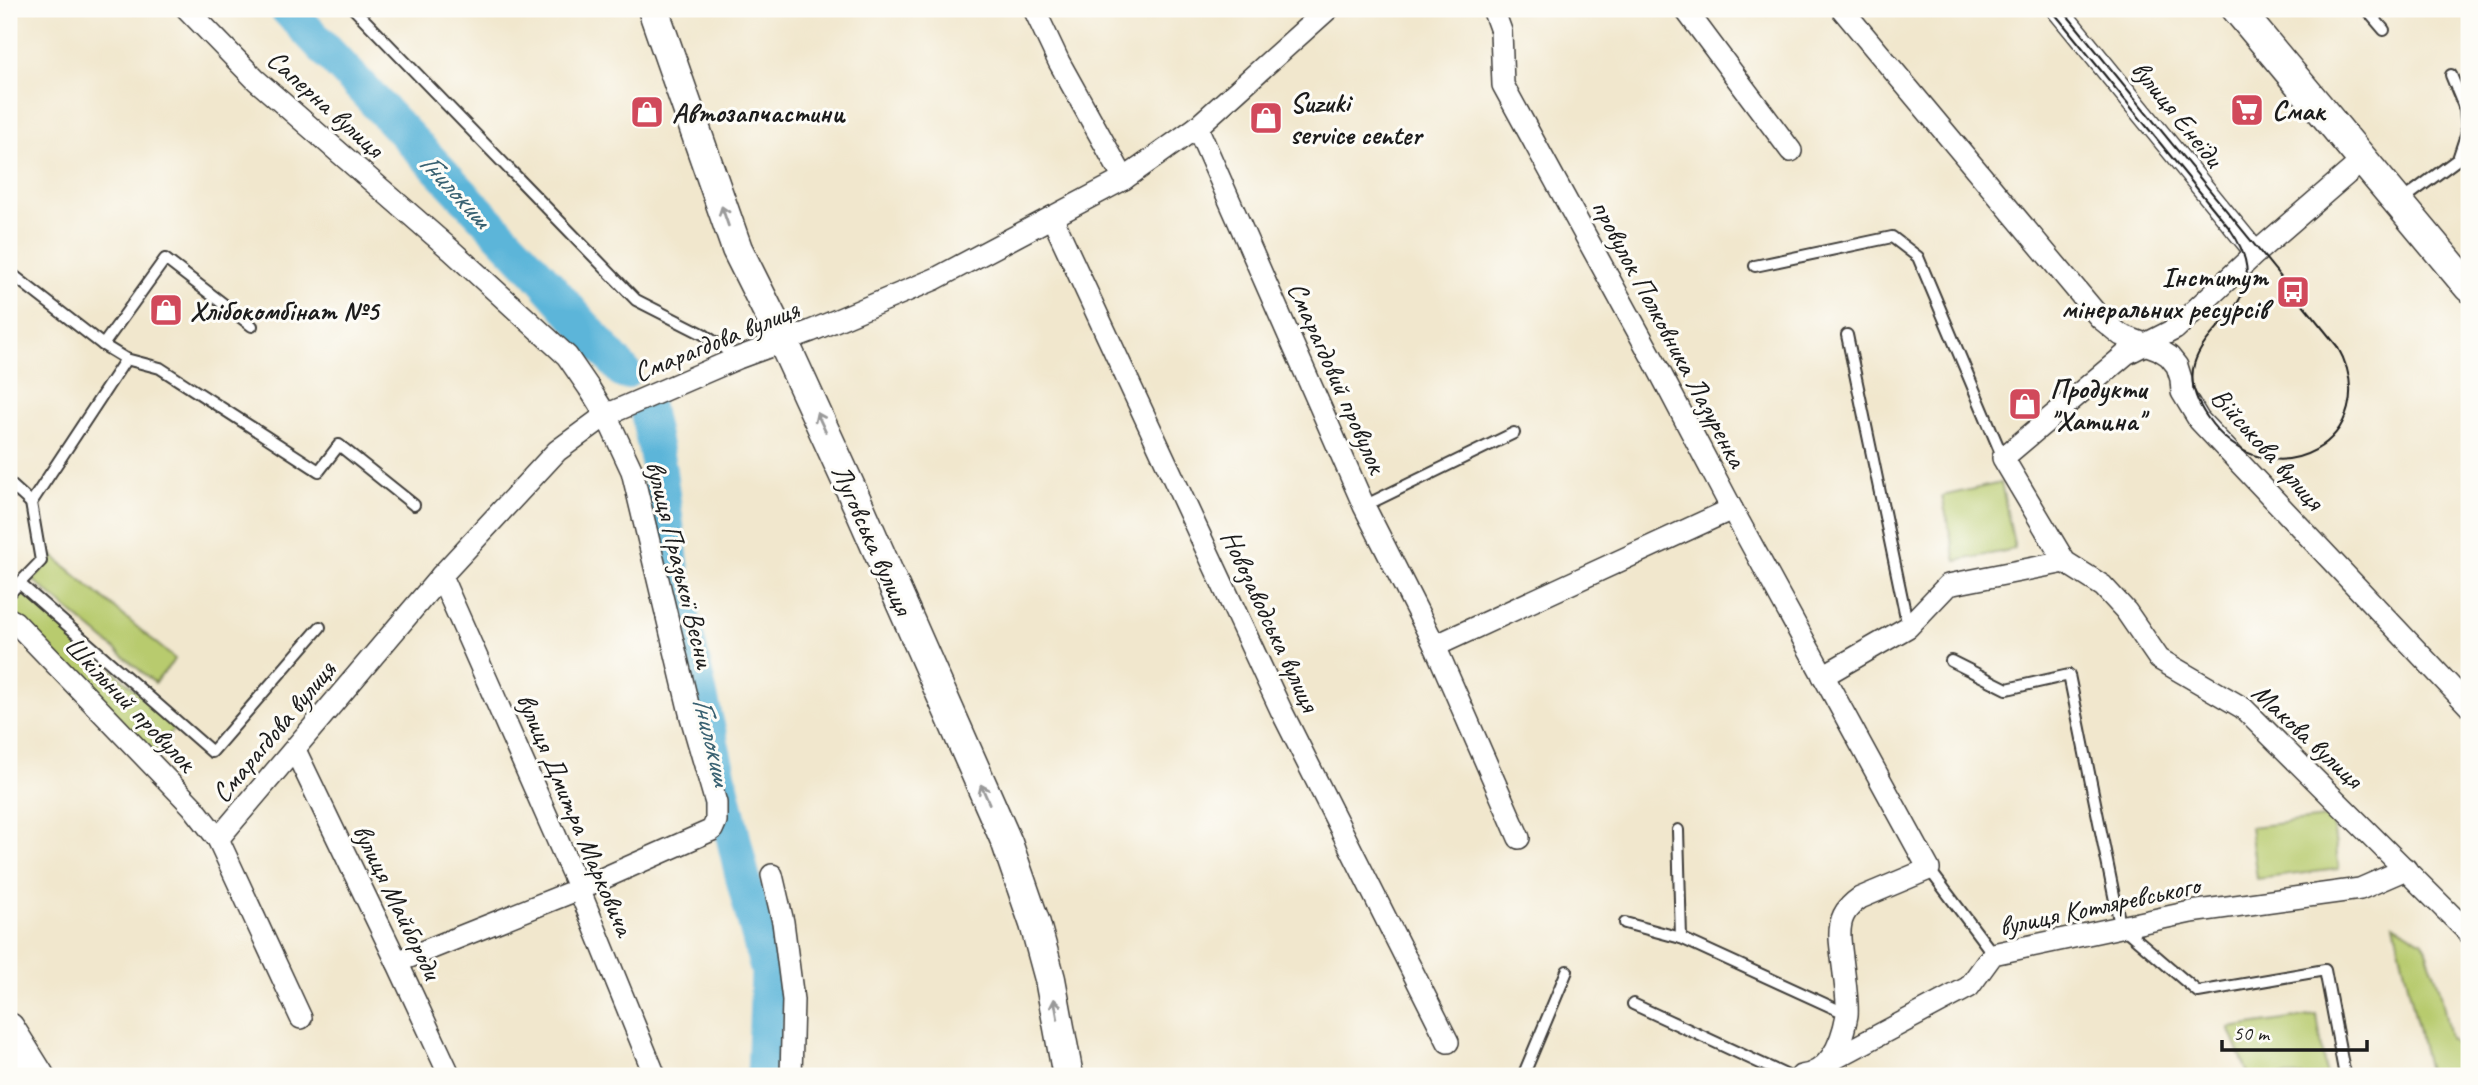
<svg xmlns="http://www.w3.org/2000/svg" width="2478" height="1085" font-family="Caveat,sans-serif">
<rect width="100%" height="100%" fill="#fdfcf7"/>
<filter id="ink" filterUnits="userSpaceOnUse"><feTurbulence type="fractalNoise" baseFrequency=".0143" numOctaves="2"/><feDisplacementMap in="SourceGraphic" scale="14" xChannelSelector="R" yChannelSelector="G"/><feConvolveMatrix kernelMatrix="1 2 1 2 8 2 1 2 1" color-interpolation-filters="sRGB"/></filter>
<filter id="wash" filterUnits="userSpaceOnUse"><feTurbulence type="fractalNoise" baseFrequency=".00686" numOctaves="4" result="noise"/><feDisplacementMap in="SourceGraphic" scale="28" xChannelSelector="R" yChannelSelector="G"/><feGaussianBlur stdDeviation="1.57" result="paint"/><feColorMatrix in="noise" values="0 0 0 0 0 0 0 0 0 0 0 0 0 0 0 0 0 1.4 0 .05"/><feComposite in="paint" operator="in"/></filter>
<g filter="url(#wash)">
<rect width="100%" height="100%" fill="#f1e7cd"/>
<g fill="#b8cb6e" stroke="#6a7445" stroke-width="2">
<path d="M2001 483 2015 549 1956 561 1942 496Z"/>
<path d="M53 556 175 659 155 683 33 580Z"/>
<path d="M23 591 176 726 153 754 9 608Z"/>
<path d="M2332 817 2339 869 2257 879 2250 827Z"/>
<path d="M2394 924 2423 942 2440 989 2450 1038 2469 1059V1076H2429Z"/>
<path d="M2317 1015 2326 1076H2249L2229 1028Z"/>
</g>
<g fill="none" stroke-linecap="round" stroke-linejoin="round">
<g stroke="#5cb5d9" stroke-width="35">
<path d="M287 9 540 276 624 372"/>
<path d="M646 406 659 468 674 582 743 879 768 972 764 1076"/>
</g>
</g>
</g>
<g filter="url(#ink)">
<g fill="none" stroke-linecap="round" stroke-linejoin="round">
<defs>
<g id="lane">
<path d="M354 9 636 300 703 334 738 358"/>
<path d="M2366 9 2384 30"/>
<path d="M2401 201 2458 159 2467 132 2465 109 2451 75"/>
<path d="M1755 266 1892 237 1918 257 2003 458"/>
<path d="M9 272 103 345 126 359 31 503 41 561 9 594"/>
<path d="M1847 335 1908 627"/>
<path d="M103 345 165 259 252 326"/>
<path d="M126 359 160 368 319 471 339 445 414 505"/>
<path d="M9 483 31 503"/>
<path d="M1364 506 1514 433"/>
<path d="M19 583 212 752 320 627"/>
<path d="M1951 661 2007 689 2069 675 2120 925 2198 992 2325 970 2345 1076"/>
<path d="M1678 830 1681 938"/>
<path d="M1929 869 1993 954"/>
<path d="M1625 923 1681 938 1847 1014"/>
<path d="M1633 1004 1788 1076"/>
<path d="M1523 1076 1567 971"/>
</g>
<g id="street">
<path d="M187 9 256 80 451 250 567 356 589 388 606 415 632 471 691 717 716 803V821L712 830 579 889 397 962"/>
<path d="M1034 9 1059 62 1124 179"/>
<path d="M1493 9 1501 31 1503 85 1654 361 1732 509 1929 869 1860 898C1844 909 1839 920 1840 938 1841 957 1849 1000 1847 1015 1842 1042 1831 1073 1801 1076"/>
<path d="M1685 9 1791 151"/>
<path d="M1842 9 2100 318 2121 335 2158 349 2169 356 2177 366 2181 379 2182 392 2199 420 2469 706"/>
<path d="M2057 9 2256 253"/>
<path d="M1197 127 1364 506 1435 646 1519 838"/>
<path d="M2363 160 2259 250 2175 329 2126 354 2003 458 2065 562 2103 586 2126 611 2159 659 2243 708 2469 933"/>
<path d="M1052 217 1281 710 1448 1042"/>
<path d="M441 576 579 889 655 1076"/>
<path d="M9 619 15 622 193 807 218 839 301 1018"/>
<path d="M1435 646 1732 509"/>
<path d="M1823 676 1908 627 1948 585 2065 562"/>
<path d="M295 750 397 962 450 1076"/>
<path d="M218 839 441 576 557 451 606 415 738 358 811 331 935 279 1124 179 1197 127 1328 9"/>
<path d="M772 875 783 922 793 1000 791 1076"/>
<path d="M1832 1060 1969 987 1993 954 2191 912 2360 889 2406 869"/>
</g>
<g id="secondary">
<path d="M653 9 737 249 783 341 859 507 1007 843 1035 924 1050 979 1068 1076"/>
<path d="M2237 9 2469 287"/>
<path d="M9 1028 39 1076"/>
</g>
</defs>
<use href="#lane" stroke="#3c3a37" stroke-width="14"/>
<use href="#street" stroke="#3c3a37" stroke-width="24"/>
<use href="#secondary" stroke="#3c3a37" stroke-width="33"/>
<use href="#lane" stroke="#fff" stroke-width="10"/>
<use href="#street" stroke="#fff" stroke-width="21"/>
<use href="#secondary" stroke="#fff" stroke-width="30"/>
<path stroke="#1c1c1c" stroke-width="2" d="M2051 9 2230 229C2295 322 2147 328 2207 417 2269 508 2390 438 2337 346L2062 9"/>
</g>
<defs><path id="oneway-shaft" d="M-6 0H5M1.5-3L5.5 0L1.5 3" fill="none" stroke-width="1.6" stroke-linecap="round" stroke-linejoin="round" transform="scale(1.75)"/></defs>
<g stroke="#999">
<use href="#oneway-shaft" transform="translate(725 216) rotate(-109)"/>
<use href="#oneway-shaft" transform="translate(821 422) rotate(-115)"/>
<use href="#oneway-shaft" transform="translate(985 794) rotate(-114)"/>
<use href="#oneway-shaft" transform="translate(1056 1009) rotate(-100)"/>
</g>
</g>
<defs>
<symbol id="supermarket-square" viewBox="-11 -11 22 22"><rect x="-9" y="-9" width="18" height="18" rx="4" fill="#d1495b" stroke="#fdfcf7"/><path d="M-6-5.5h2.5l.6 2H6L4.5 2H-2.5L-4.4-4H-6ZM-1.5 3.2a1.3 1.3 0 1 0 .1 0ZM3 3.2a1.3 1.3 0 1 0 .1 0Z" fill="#fff"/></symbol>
<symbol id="shop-square" viewBox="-11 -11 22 22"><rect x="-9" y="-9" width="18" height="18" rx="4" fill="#d1495b" stroke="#fdfcf7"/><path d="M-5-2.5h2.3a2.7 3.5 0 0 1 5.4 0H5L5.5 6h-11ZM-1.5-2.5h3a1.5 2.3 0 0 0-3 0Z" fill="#fff"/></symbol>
<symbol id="bus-square" viewBox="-11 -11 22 22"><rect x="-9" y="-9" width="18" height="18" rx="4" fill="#d1495b" stroke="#fdfcf7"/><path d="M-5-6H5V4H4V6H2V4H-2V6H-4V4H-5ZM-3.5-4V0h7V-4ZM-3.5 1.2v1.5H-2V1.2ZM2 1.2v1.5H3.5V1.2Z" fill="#fff"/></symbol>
</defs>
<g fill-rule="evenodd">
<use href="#supermarket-square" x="2228" y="91" width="38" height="38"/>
<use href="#shop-square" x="628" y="93" width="38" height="38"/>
<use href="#shop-square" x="1247" y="99" width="38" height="38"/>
<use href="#bus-square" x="2274" y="273" width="38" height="38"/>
<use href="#shop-square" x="147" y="291" width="38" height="38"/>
<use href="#shop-square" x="2006" y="385" width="38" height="38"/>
</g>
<g text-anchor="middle" stroke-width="6" stroke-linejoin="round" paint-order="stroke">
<g font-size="28" font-weight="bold" fill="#1c1c1c" stroke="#fdfcf7" text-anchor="start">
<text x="1290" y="112">Suzuki<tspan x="1290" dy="32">service center</tspan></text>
<text x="2272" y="120">Смак</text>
<text x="672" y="122">Автозапчастини</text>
<text x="2268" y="286" text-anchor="end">Інститут<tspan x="2268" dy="32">мінеральних ресурсів</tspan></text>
<text x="190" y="320">Хлібокомбінат №5</text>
<text x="2050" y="398">Продукти<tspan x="2050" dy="32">"Хатина"</tspan></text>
</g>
<g font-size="28" fill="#1c1c1c" stroke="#fdfcf7">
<text transform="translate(326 103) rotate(42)" y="10">Саперна вулиця</text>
<text transform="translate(2178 113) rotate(51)" y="10">вулиця Енеїди</text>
<text transform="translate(1670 333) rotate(62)" y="10">провулок Полковника Лазуренка</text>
<text transform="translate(716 340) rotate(-22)" y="10">Смарагдова вулиця</text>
<text transform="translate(1338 377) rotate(66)" y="10">Смарагдовий провулок</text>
<text transform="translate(2268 448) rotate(48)" y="10">Військова вулиця</text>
<text transform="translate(873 539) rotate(66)" y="10">Луговська вулиця</text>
<text transform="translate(681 564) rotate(76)" y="10">вулиця Празької Весни</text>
<text transform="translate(1271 620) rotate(65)" y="10">Новозаводська вулиця</text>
<text transform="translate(131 703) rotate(46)" y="10">Шкільний провулок</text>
<text transform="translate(273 731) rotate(-50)" y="10">Смарагдова вулиця</text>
<text transform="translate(2308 735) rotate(43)" y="10">Макова вулиця</text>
<text transform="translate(576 814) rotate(67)" y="10">вулиця Дмитра Марковича</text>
<text transform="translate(398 901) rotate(64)" y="10">вулиця Майбороди</text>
<text transform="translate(2099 905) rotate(-12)" y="10">вулиця Котляревського</text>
</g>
<g font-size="30" font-style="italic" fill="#396171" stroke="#fdfcf7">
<text transform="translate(456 190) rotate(47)" y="10">Гнилокиш</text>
<text transform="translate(713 741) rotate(76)" y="10">Гнилокиш</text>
</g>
</g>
<rect width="2478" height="1085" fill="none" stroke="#fdfcf7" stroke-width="35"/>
<path d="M2222 1040v10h145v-10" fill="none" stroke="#1c1c1c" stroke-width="3.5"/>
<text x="2233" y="1040" font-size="21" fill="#1c1c1c" stroke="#fdfcf7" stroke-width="5" paint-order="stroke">50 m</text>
</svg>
